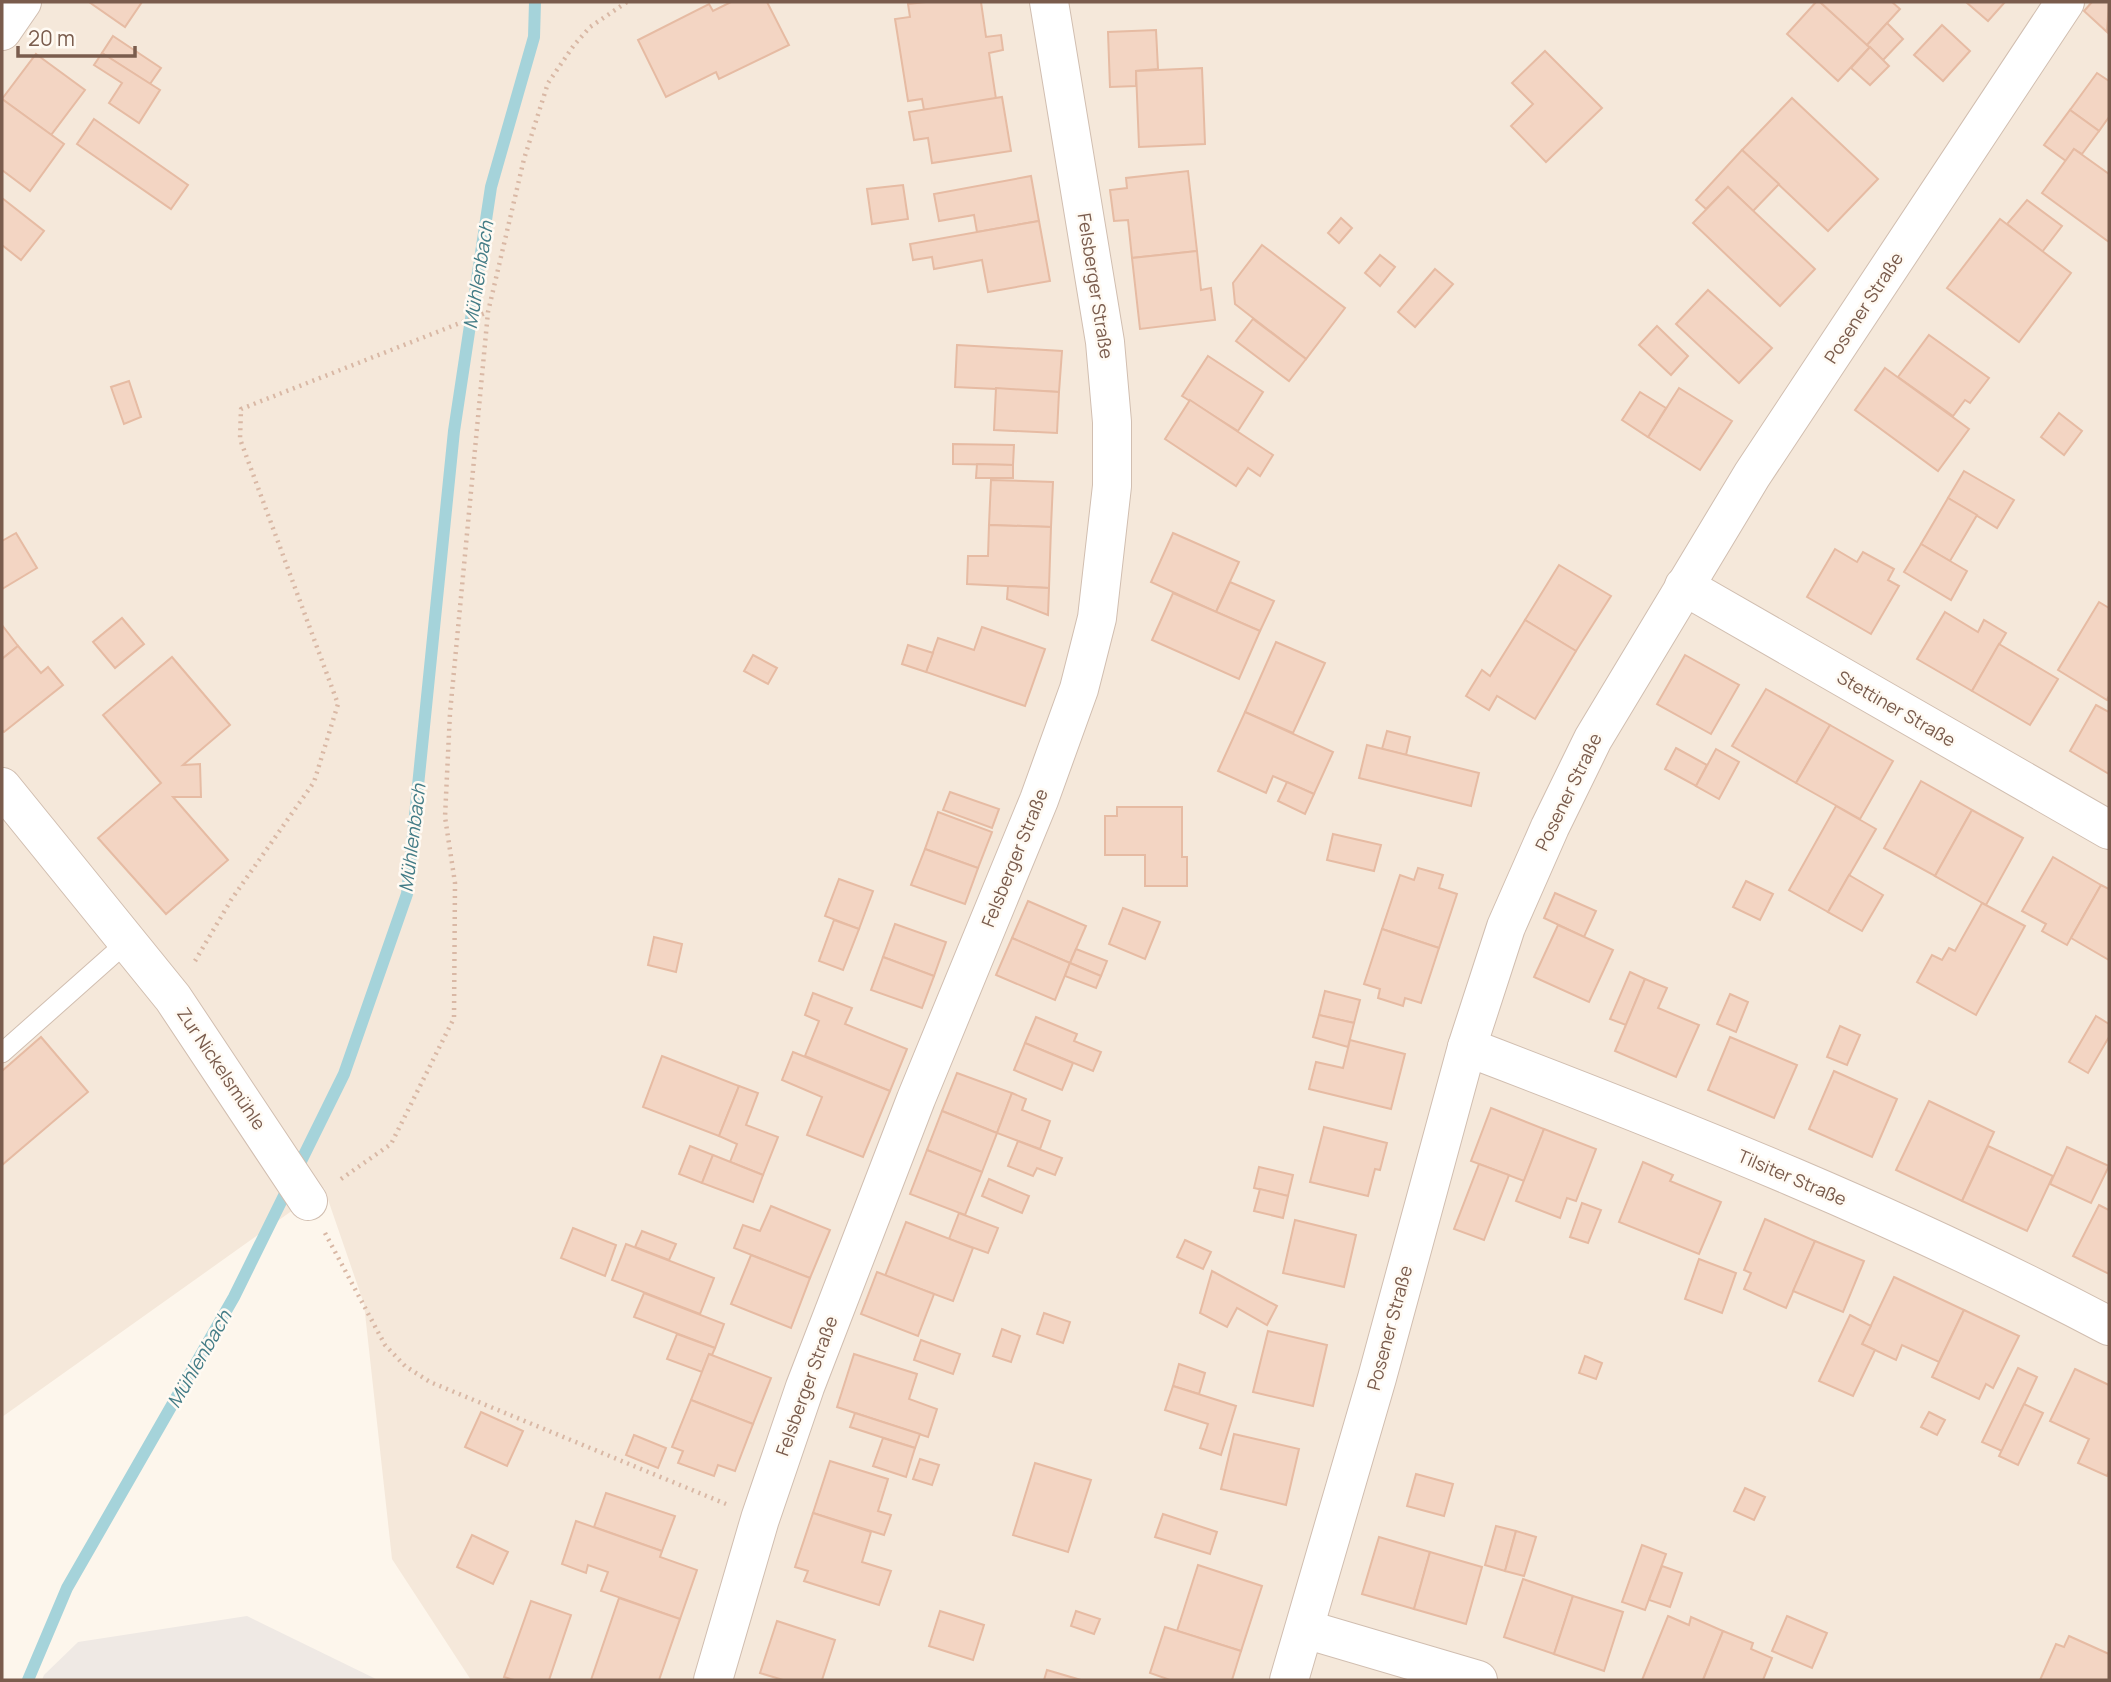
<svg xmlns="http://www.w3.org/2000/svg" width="2111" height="1682" font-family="Manrope,sans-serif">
<rect width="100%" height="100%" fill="#fdf6ec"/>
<path fill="#f5e8da" d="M2 2H2109V1680H471L392 1559 364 1304 324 1188 2 1417Z"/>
<path fill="#efe9e4" d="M247 1616 378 1680H42L44 1675 78 1642Z"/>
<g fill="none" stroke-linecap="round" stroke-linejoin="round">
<path stroke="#a5d3da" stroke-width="12" d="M28 1680 67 1588 234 1297 344 1074 407 894 454 431 491 187 534 37 535 2"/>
</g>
<g fill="#f3d5c3" stroke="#e6bba3" stroke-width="2">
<path d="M89 2H142L125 27Z"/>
<path d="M731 2H767L789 45 719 79 716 72 666 97 638 40 709 4 713 11Z"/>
<path d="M926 2H981L986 37 1001 35 1003 50 989 53 996 99 924 110 922 99 908 101 895 19 910 17 908 4Z"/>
<path d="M1816 2H1820L1870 47 1838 81 1787 34Z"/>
<path d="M1820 2H1892L1900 9 1867 45Z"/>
<path d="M1966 2H2005L1988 21Z"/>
<path d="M2092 2H2109L2107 32 2084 11Z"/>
<path d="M1887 23 1903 39 1883 60 1867 45Z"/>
<path d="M1942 25 1970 51 1943 81 1914 55Z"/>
<path d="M1156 30 1158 69 1136 71V86L1110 87 1108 32Z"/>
<path d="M113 36 161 68 150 84 102 53Z"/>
<path d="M1870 47 1889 66 1870 85 1851 68Z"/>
<path d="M1545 51 1602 108 1546 162 1511 126 1533 104 1512 83Z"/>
<path d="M102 53 160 90 139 123 109 103 122 83 94 65Z"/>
<path d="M36 54 85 90 51 135 2 99Z"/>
<path d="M1202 68 1205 144 1139 147 1136 71Z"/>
<path d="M2097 73 2109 81V117L2099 131 2070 110Z"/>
<path d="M1002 97 1011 151 932 163 928 138 914 140 909 112Z"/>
<path d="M1792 98 1878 179 1828 231 1742 150Z"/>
<path d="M2 99 64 144 30 191 2 170Z"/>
<path d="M2070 110 2099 131 2082 154 2074 149 2066 161 2044 145Z"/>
<path d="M94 119 188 185 171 209 77 144Z"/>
<path d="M2074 149 2109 174V242L2042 193Z"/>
<path d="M1742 150 1779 184 1753 211 1728 187 1706 209 1696 200Z"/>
<path d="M1188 171 1197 251 1132 258 1128 220 1114 221 1110 190 1127 188 1126 178Z"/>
<path d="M1031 176 1039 221 977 232 974 215 939 221 934 194Z"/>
<path d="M903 185 908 219 872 224 867 189Z"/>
<path d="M1728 187 1815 269 1780 306 1693 223Z"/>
<path d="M2 198 44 231 21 260 2 245Z"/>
<path d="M2027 200 2062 226 2042 252 2007 224Z"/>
<path d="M1341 218 1352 228 1339 243 1328 233Z"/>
<path d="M2000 219 2071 273 2019 342 1947 288Z"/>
<path d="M1039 221 1050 281 988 292 982 260 934 269 932 257 913 260 910 244Z"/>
<path d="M1262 245 1345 308 1306 359 1235 304 1233 283Z"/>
<path d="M1197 251 1201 290 1211 288 1215 320 1140 329 1132 258Z"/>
<path d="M1380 255 1395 267 1380 286 1365 273Z"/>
<path d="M1435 269 1453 284 1415 327 1398 312Z"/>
<path d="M1708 290 1772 348 1739 383 1676 324Z"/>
<path d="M1253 319 1306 359 1289 381 1236 341Z"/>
<path d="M1657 326 1688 356 1671 375 1639 345Z"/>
<path d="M1929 335 1989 378 1970 403 1965 400 1953 416 1898 377Z"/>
<path d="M957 345 1062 351 1059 392 955 387Z"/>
<path d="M1208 356 1263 392 1238 431 1182 396Z"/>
<path d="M1885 368 1969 429 1938 471 1855 410Z"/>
<path d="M129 381 141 417 124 424 111 387Z"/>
<path d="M996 388 1059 392 1057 433 994 430Z"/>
<path d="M1679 388 1732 421 1700 470 1648 437Z"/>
<path d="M1640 392 1666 408 1648 437 1622 420Z"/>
<path d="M1190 400 1273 455 1260 476 1248 468 1236 486 1165 439Z"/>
<path d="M2059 413 2082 431 2064 455 2041 437Z"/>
<path d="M953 444 1014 445 1013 465 953 464Z"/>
<path d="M977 464 1013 465V478H976Z"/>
<path d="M1964 471 2014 500 1997 528 1948 498Z"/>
<path d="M991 480 1053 482 1051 527 989 525Z"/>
<path d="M1948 498 1977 515 1950 561 1921 544Z"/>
<path d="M989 525 1051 527 1049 588 967 584 968 556H988Z"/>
<path d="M16 533 37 568 2 589V541Z"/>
<path d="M1173 533 1239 562 1216 612 1151 582Z"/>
<path d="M1921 544 1967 571 1951 600 1904 572Z"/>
<path d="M1835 549 1857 562 1863 552 1894 569 1888 580 1899 586 1871 634 1807 597Z"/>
<path d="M1559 565 1611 596 1576 651 1525 620Z"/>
<path d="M1230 582 1274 601 1260 631 1216 612Z"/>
<path d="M1008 586 1049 588 1048 615 1007 599Z"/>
<path d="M1173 593 1260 631 1239 679 1152 640Z"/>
<path d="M2099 602 2109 608V696L2107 700 2058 670Z"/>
<path d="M1945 612 1978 632 1984 620 2006 633 1972 691 1917 659Z"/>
<path d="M122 618 144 644 115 668 93 642Z"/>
<path d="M1525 620 1576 651 1535 719 1497 696 1489 710 1466 696 1482 670 1490 676Z"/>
<path d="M2 625 18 646 2 659Z"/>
<path d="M982 627 1045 649 1025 706 926 672 938 638 974 650Z"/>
<path d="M1276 642 1325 663 1293 733 1245 712Z"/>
<path d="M1999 644 2058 679 2030 725 1972 691Z"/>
<path d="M908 645 933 653 926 672 902 664Z"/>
<path d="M18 646 41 673 48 667 63 685 4 732 2 730V659Z"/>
<path d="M753 655 777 668 768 684 744 671Z"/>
<path d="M1685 655 1739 685 1711 734 1657 704Z"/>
<path d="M172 657 230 725 183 765 200 764 201 797H173L228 860 166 914 98 838 161 783 103 715Z"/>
<path d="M1766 689 1830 725 1796 783 1732 746Z"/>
<path d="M2096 705 2109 712V774L2070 751Z"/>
<path d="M1245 712 1333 752 1314 794 1273 776 1266 793 1218 771Z"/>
<path d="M1830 725 1893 761 1860 819 1796 783Z"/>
<path d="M1387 731 1410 737 1406 755 1382 749Z"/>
<path d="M1367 745 1479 773 1471 806 1359 778Z"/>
<path d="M1676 748 1707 765 1696 786 1665 769Z"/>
<path d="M1716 749 1739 762 1719 799 1696 786Z"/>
<path d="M1921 781 1972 810 1935 876 1884 848Z"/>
<path d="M1287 782 1314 794 1305 814 1278 801Z"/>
<path d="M950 792 999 809 992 828 943 810Z"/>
<path d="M1836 806 1876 829 1828 912 1789 890Z"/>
<path d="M1117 807H1182V857H1187V886H1145V855H1105V816H1117Z"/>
<path d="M1972 810 2023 838 1986 905 1935 876Z"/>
<path d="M938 812 992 832 978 868 925 849Z"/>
<path d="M1333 834 1381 845 1374 871 1327 860Z"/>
<path d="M925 849 978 868 965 904 911 885Z"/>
<path d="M2053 857 2101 885 2067 945 2042 931 2046 924 2022 911Z"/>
<path d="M1418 868 1443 875 1439 888 1457 894 1439 948 1382 929 1400 875 1414 880Z"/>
<path d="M1849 875 1883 895 1862 931 1828 912Z"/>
<path d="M839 879 873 891 859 929 825 916Z"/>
<path d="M1746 881 1773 894 1760 920 1733 907Z"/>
<path d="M2101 885 2109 889V960L2071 938Z"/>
<path d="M1555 893 1596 911 1584 937 1544 918Z"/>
<path d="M1028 901 1086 926 1070 963 1012 938Z"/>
<path d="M1982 903 2025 926 1976 1015 1917 982 1932 955 1942 960 1949 948 1955 951Z"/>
<path d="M1123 908 1160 922 1145 959 1109 944Z"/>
<path d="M834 920 859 929 843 970 819 961Z"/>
<path d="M895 924 946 942 934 976 883 957Z"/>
<path d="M1558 925 1613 950 1589 1002 1534 977Z"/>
<path d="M1382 929 1439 948 1421 1003 1405 998 1403 1006 1378 998 1380 989 1364 984Z"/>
<path d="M654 937 682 944 676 972 648 965Z"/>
<path d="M1012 938 1070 963 1055 1000 996 975Z"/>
<path d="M1076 949 1107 961 1101 976 1070 963Z"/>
<path d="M883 957 934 976 922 1008 871 990Z"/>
<path d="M1070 963 1101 976 1096 988 1065 976Z"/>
<path d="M1630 972 1645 979 1626 1025 1610 1019Z"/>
<path d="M1645 979 1667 988 1658 1008 1699 1025 1676 1077 1615 1051Z"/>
<path d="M1325 991 1360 1000 1354 1023 1319 1015Z"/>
<path d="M813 993 852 1008 845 1024 907 1049 890 1091 805 1056 819 1021 805 1015Z"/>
<path d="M1730 994 1748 1002 1736 1032 1717 1024Z"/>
<path d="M1319 1015 1354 1023 1348 1047 1313 1037Z"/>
<path d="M2096 1016 2109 1024V1037L2088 1073 2069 1062Z"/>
<path d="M1036 1017 1077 1034 1074 1041 1101 1052 1093 1071 1025 1043Z"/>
<path d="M1840 1026 1860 1035 1847 1065 1827 1057Z"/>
<path d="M41 1037 88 1092 2 1165V1071Z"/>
<path d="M1730 1037 1797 1065 1774 1118 1708 1090Z"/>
<path d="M1350 1040 1405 1054 1391 1109 1309 1089 1316 1062 1343 1068Z"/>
<path d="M1025 1043 1073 1063 1062 1090 1014 1070Z"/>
<path d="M793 1052 890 1091 863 1157 807 1135 822 1097 782 1080Z"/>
<path d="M662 1056 739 1086 719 1136 643 1107Z"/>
<path d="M1834 1071 1897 1099 1872 1157 1809 1129Z"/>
<path d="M957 1073 1012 1093 997 1133 942 1111Z"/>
<path d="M739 1086 758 1093 746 1125 778 1137 763 1175 730 1162 737 1144 719 1136Z"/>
<path d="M1012 1093 1026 1099 1022 1110 1050 1121 1040 1149 997 1133Z"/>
<path d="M1929 1101 1994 1132 1962 1201 1896 1170Z"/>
<path d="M1491 1108 1544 1129 1524 1181 1471 1161Z"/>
<path d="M942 1111 997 1133 982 1172 927 1150Z"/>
<path d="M1324 1127 1387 1143 1380 1170 1375 1169 1368 1196 1310 1182Z"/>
<path d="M1544 1129 1596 1149 1576 1201 1567 1198 1560 1218 1516 1201Z"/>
<path d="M1018 1141 1062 1158 1055 1175 1037 1168 1033 1176 1008 1166Z"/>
<path d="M690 1146 713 1155 702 1183 679 1174Z"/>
<path d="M1988 1146 2053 1176 2027 1231 1962 1201Z"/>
<path d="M2067 1147 2109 1166 2091 1203 2050 1184Z"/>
<path d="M927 1150 982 1172 965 1215 910 1194Z"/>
<path d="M713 1155 763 1175 753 1202 702 1183Z"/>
<path d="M1643 1162 1673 1175 1670 1181 1721 1202 1699 1254 1619 1222Z"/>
<path d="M1479 1164 1509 1175 1484 1240 1454 1229Z"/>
<path d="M1259 1167 1293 1175 1288 1196 1254 1188Z"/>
<path d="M989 1179 1029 1196 1022 1213 982 1196Z"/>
<path d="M1260 1189 1288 1196 1283 1218 1254 1211Z"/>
<path d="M1582 1203 1601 1210 1588 1243 1570 1237Z"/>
<path d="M2099 1205 2109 1210V1274L2073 1256Z"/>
<path d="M771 1206 830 1230 810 1278 734 1248 743 1225 760 1231Z"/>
<path d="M959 1213 998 1228 988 1253 949 1239Z"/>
<path d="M1765 1219 1815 1241 1786 1308 1744 1289 1751 1273 1744 1270Z"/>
<path d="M1295 1220 1356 1235 1344 1287 1283 1273Z"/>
<path d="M906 1222 973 1248 953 1301 885 1276Z"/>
<path d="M573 1228 616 1245 605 1276 561 1258Z"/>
<path d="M642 1231 676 1244 669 1260 635 1247Z"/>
<path d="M1185 1240 1211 1252 1203 1269 1177 1257Z"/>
<path d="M1815 1241 1864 1261 1843 1312 1793 1291Z"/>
<path d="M626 1244 714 1278 700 1314 612 1280Z"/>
<path d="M751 1255 810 1278 791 1328 731 1304Z"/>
<path d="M1699 1259 1736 1273 1722 1313 1685 1299Z"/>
<path d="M1212 1271 1277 1306 1267 1325 1237 1308 1227 1327 1200 1313Z"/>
<path d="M877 1272 934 1294 918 1336 861 1314Z"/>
<path d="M1894 1277 1964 1310 1939 1362 1902 1345 1896 1360 1862 1344Z"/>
<path d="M644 1293 724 1324 715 1348 634 1317Z"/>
<path d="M1964 1310 2019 1336 1993 1388 1986 1384 1979 1399 1932 1377Z"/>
<path d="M1044 1313 1070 1322 1063 1343 1037 1334Z"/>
<path d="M1850 1315 1871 1326 1862 1344 1875 1350 1853 1396 1819 1381Z"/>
<path d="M1002 1329 1020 1336 1011 1362 993 1356Z"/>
<path d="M1268 1331 1327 1345 1313 1406 1253 1392Z"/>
<path d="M677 1334 715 1348 712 1355 709 1354 702 1372 667 1359Z"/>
<path d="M921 1340 960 1354 953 1374 914 1360Z"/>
<path d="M709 1354 771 1378 753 1424 691 1400Z"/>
<path d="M854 1354 917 1374 909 1399 937 1409 928 1437 837 1407Z"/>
<path d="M1585 1356 1602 1363 1596 1379 1579 1373Z"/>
<path d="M1179 1364 1205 1373 1199 1394 1173 1386Z"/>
<path d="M2018 1368 2037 1377 2002 1451 1982 1442Z"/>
<path d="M2075 1369 2109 1385V1471L2107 1476 2078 1463 2089 1439 2050 1421Z"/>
<path d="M1173 1386 1236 1406 1221 1455 1200 1448 1208 1424 1165 1410Z"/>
<path d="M691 1400 753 1424 735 1471 718 1465 714 1476 678 1463 683 1451 672 1447Z"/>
<path d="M2024 1404 2043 1413 2018 1465 1999 1456Z"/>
<path d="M481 1412 523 1431 507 1466 465 1447Z"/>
<path d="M1929 1412 1945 1420 1937 1435 1921 1427Z"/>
<path d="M855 1413 920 1434 915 1448 850 1427Z"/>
<path d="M1234 1434 1299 1449 1286 1505 1221 1489Z"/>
<path d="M634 1435 666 1448 658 1468 626 1455Z"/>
<path d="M883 1438 915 1448 906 1477 873 1466Z"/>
<path d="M920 1459 939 1465 932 1485 913 1479Z"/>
<path d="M830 1461 888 1479 878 1511 891 1515 884 1535 813 1513Z"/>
<path d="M1035 1463 1091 1480 1068 1552 1013 1535Z"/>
<path d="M1416 1474 1453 1484 1444 1516 1407 1506Z"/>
<path d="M1745 1488 1765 1497 1754 1520 1734 1511Z"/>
<path d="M606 1493 675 1516 662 1551 594 1527Z"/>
<path d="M813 1513 871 1532 862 1562 891 1571 879 1605 804 1581 808 1571 795 1567Z"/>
<path d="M1163 1514 1217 1532 1210 1554 1155 1537Z"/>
<path d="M576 1521 662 1551 660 1557 697 1570 680 1619 601 1591 608 1572 588 1565 586 1573 562 1564Z"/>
<path d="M1496 1526 1516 1531 1505 1571 1485 1565Z"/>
<path d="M1516 1531 1536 1537 1524 1576 1505 1571Z"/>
<path d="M472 1535 508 1552 493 1584 457 1567Z"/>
<path d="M1379 1537 1430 1552 1414 1609 1362 1594Z"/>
<path d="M1642 1545 1666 1554 1645 1610 1622 1602Z"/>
<path d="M1430 1552 1482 1567 1466 1624 1414 1609Z"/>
<path d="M1198 1565 1262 1586 1241 1651 1177 1631Z"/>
<path d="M1662 1566 1682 1573 1670 1607 1649 1600Z"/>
<path d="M1523 1579 1573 1596 1554 1654 1504 1637Z"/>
<path d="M1573 1596 1623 1612 1604 1671 1554 1654Z"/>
<path d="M619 1598 680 1619 659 1680H591Z"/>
<path d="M531 1601 571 1615 549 1680H514L504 1677Z"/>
<path d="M940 1611 984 1625 973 1660 929 1646Z"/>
<path d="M1076 1611 1100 1619 1094 1634 1071 1626Z"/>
<path d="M1668 1616 1689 1625 1691 1617 1723 1631 1703 1680H1642Z"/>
<path d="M1787 1616 1827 1633 1812 1668 1772 1651Z"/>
<path d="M777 1621 835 1640 822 1680H783L760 1673Z"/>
<path d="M1165 1627 1241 1651 1232 1680H1170L1150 1673Z"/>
<path d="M1723 1631 1753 1643 1751 1649 1772 1658 1763 1680H1703Z"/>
<path d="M2069 1636 2109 1654V1680H2040L2056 1644 2064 1647Z"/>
<path d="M1047 1670 1081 1680H1044Z"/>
</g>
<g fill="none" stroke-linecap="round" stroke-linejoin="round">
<defs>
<path id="lane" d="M2 1053 127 942"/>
<g id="street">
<path d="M2 31 22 2"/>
<path d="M1684 586 2109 830"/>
<path d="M2 787 173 998 308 1201"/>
<path d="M1467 1047C1685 1130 1903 1217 2109 1326"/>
<path d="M1305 1629 1478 1680"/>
<path d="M713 1680 760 1519 805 1387 916 1099 1039 800 1079 689 1097 618 1112 486V422L1105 342 1049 2"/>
<path d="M1289 1680 1377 1378 1467 1047 1506 927 1550 827 1593 739 1752 475 2065 2"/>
</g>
</defs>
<use href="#lane" stroke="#d1beb0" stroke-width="21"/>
<use href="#street" stroke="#d1beb0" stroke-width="40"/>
<g stroke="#d9b8a5" stroke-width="4.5" stroke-dasharray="2 5" stroke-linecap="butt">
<path d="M195 961 231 900 314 782 338 704 240 439 241 409 488 312"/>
<path d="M341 1179 391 1144 454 1018 455 883 445 817 450 713 488 312 524 159 548 83 574 45 590 27 627 2"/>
<path d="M325 1233 385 1345 405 1366 430 1382 726 1504"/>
</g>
<use href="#lane" stroke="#fff" stroke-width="19"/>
<use href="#street" stroke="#fff" stroke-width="38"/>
</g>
<g text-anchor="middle" stroke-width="5" stroke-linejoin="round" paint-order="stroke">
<g font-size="18" fill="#7a5c4d" stroke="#fffaf3">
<text transform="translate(1095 286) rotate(81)" y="6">Felsberger Straße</text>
<text transform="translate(1864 308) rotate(-57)" y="6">Posener Straße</text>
<text transform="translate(1896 709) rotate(30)" y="6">Stettiner Straße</text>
<text transform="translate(1569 792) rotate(-64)" y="6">Posener Straße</text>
<text transform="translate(1015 858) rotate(-68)" y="6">Felsberger Straße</text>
<text transform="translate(221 1069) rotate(56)" y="6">Zur Nickelsmühle</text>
<text transform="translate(1792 1178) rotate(23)" y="6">Tilsiter Straße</text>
<text transform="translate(1390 1328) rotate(-75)" y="6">Posener Straße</text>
<text transform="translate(807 1386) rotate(-70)" y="6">Felsberger Straße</text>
</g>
<g font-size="19" font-style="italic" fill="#437c86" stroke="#fffaf3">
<text transform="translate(478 275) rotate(-81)" y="7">Mühlenbach</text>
<text transform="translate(412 838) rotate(-83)" y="7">Mühlenbach</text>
<text transform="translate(199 1359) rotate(-60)" y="7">Mühlenbach</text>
</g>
</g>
<rect width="2111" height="1682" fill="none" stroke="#7a5c4d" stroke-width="7"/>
<path d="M18 46v10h117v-10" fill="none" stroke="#7a5c4d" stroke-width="3.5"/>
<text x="28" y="46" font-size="21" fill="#7a5c4d" stroke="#fffaf3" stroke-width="5" paint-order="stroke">20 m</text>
</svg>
